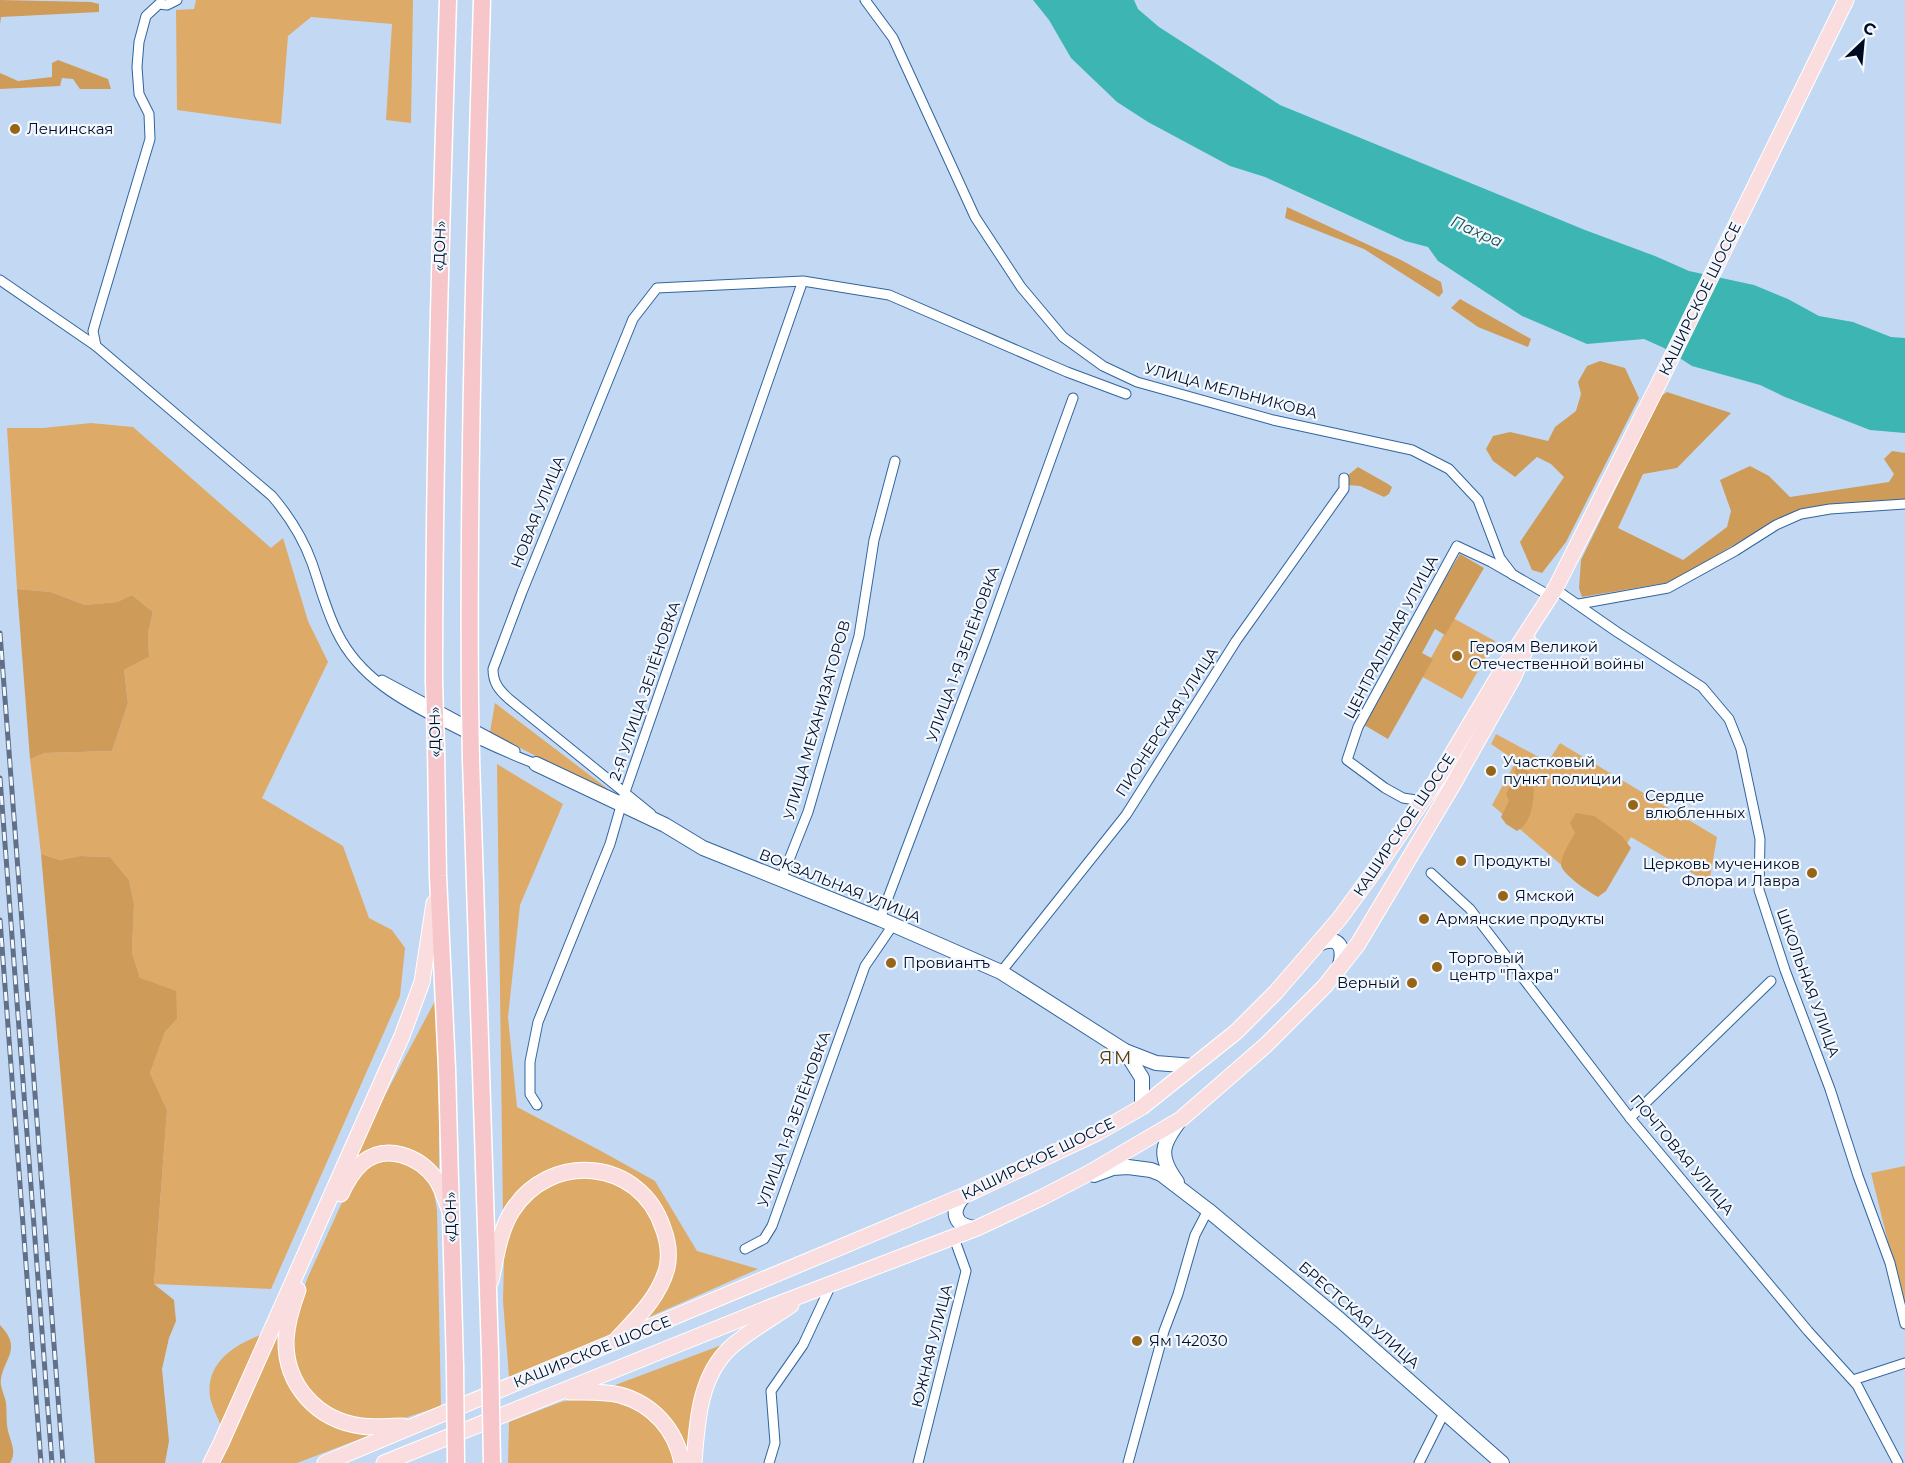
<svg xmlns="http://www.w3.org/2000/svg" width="1905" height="1463" font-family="Montserrat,sans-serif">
<rect width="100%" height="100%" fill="#c3d9f3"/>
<g fill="#deaa68">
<path d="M196 0H413L411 123 386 120 392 24 311 17 288 36 281 124 177 110 176 10 194 9Z"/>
<path d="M91 423 133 427 271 548 283 538 308 621 328 662 262 798 343 846 369 918 392 930 405 948 400 996 271 1289 154 1284 167 1110 150 1073 165 1032 177 1019 140 978 132 953 134 904 129 880 110 857 80 856 60 860 41 854 30 759 45 753 112 751 128 703 124 670 149 657 148 633 153 612 132 595 117 602 85 605 51 592 17 589 7 428H43Z"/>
<path d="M1453 618 1495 641 1462 699 1421 676Z"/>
<path d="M495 703 608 789 606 793 490 732Z"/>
<path d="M1496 734 1548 762 1560 743 1717 837 1709 883 1631 837 1595 894 1492 805 1516 761 1491 744Z"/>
<path d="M497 764 563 804 520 905 508 1017 517 1107 601 1151 655 1181 697 1251 758 1269 647 1318 667 1278 656 1202 576 1165 503 1216Z"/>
<path d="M435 1001 439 1076V1172C404 1140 395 1138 351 1159Z"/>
<path d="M381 1158H403L432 1181 437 1210 441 1406 399 1420 364 1421 327 1410 301 1383 291 1346 298 1304 308 1277 350 1185 357 1175Z"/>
<path d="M1905 1166V1311L1871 1173Z"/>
<path d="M602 1176 639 1196 663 1238 659 1278 629 1321 609 1335 509 1377 503 1301 504 1260 505 1241 521 1207 551 1181Z"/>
<path d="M283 1318 295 1393 381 1431 297 1463H215Z"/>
<path d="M263 1334 222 1428C218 1418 212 1407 210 1397 205 1362 236 1344 263 1334Z"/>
<path d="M735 1340 717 1356 688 1463 683 1445 610 1387Z"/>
<path d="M590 1396 631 1404 665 1430 677 1463H508L509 1422 561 1402Z"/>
</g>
<g fill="#ce9b58">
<path d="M0 0 91 2 99 4V12L1 17 0 25Z"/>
<path d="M58 60 108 79 111 89H80L73 79 62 78 60 86 0 89V73L18 81 52 77V63Z"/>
<path d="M1287 207 1401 260 1441 282 1443 292 1439 297 1364 249 1285 218Z"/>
<path d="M1460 299 1531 339 1528 347 1478 327 1451 308Z"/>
<path d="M1600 361 1625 368 1639 398 1566 542 1542 573 1532 570 1520 542 1564 477 1551 464 1537 457 1515 477 1493 461 1486 449 1493 436 1510 432 1548 441 1555 427 1576 411 1581 394 1578 382 1587 366Z"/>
<path d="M1667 392 1731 413 1677 468 1643 474 1618 528 1683 560 1727 527 1731 511 1720 480 1750 466 1769 476 1790 497 1889 482 1894 474 1884 459 1892 451 1905 453V499L1804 508 1778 519 1671 582 1582 597 1579 588 1581 560 1661 396Z"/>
<path d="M1358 467 1388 484 1392 487 1389 494 1384 497 1360 486 1348 485 1347 476Z"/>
<path d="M1460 554 1484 568 1445 635 1435 629 1422 653 1433 659 1388 739 1364 725 1431 602Z"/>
<path d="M17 589 51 592 85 605 117 602 132 595 153 612 148 633 149 657 124 670 128 703 112 751 45 753 30 759Z"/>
<path d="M1516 766H1520L1533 775C1535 793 1534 822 1517 831L1506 824 1501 817 1509 801 1506 794 1513 780Z"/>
<path d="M1576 813 1594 816 1622 836 1631 848 1606 891 1598 897C1590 893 1562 874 1561 865 1561 855 1571 841 1575 833L1570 823Z"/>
<path d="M41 854 60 860 80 856 110 857 129 880 134 904 132 953 140 978 176 991 177 1019 165 1032 150 1073 167 1110 154 1284 174 1300 176 1321 169 1338 162 1369 169 1441 165 1463H95Z"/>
<path d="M0 1325C25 1351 0 1360 1 1385 2 1391 5 1397 6 1403 7 1412 6 1422 8 1431 11 1443 17 1452 10 1463H0Z"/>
</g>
<path fill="#3db6b3" d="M1033 0H1134L1138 9 1159 27 1280 105 1585 230 1655 256 1689 271 1754 285 1788 299 1819 316 1853 322 1891 337 1905 338V433L1870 430 1785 397 1760 385 1692 366 1664 348 1644 339 1587 344 1522 316 1438 261 1428 247 1405 241 1265 177 1230 166 1148 122 1117 102 1071 58 1049 20Z"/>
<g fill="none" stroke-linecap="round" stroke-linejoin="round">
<defs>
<g id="street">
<path d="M177 0 167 5 159 4 146 16 139 42 137 67 139 94 149 114 150 139 97 317 93 331 96 346 272 496C289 516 303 538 312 563 320 586 326 610 337 632 359 678 404 702 448 724 477 739 505 752 536 764"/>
<path d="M865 0 893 38 975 217 1021 287 1063 337 1103 366 1137 382 1273 420 1412 450 1449 469 1478 500 1500 558 1513 575"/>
<path d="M0 280 96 346"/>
<path d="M1555 589 1617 632 1702 687 1729 719 1741 749 1760 839 1759 890 1785 970 1830 1089 1858 1176 1890 1263 1905 1324"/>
<path d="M1579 604 1668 588 1735 551 1776 525 1801 514 1830 509 1905 504"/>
<path d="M382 680 515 751"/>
<path d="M1422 801 1403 798 1385 788 1347 760 1358 727 1457 546 1491 562 1550 596"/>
<path d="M651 814 509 699C499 690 493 683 493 669L522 592 633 319 657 288 803 281 889 295 1067 372 1126 394"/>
<path d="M1431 873 1470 909 1630 1118 1808 1331 1857 1385 1898 1463"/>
<path d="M781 880 808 812 859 636 874 540 895 461"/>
<path d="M880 919 986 638 1073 398"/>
<path d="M1001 972 1126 815 1236 641 1344 489V478"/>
<path d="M537 1105 530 1094V1062L538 1022 610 844 625 792 801 286"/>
<path d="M1630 1118 1771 981"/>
<path d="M745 1249 764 1239 772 1226 865 966 893 925"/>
<path d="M1853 1380 1905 1363"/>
<path d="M769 1463 775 1443 771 1391 803 1345 831 1285"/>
<path d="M918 1463 966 1271 954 1238"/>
<path d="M1128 1463 1164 1331 1178 1294 1195 1235 1208 1210"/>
<path d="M1419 1463 1445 1411"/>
</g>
<g id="secondary">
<path d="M536 764 665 825 703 848 880 919 1001 972 1125 1051 1156 1063 1194 1066"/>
<path d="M1317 945C1339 933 1346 948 1339 968"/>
<path d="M1125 1051 1142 1078V1107"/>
<path d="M1094 1175 1113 1168 1128 1167 1151 1170 1161 1174 1208 1210 1340 1320 1502 1463"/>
<path d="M1177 1182C1157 1155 1162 1144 1181 1119"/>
<path d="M965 1195C949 1211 954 1227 977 1228"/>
</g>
<g id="primary">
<path d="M341 1194C346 1183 352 1172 362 1163 386 1143 419 1156 436 1179 442 1188 445 1199 449 1209"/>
<path d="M491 1281C496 1258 499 1232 512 1211 550 1151 640 1158 663 1228 668 1241 670 1254 667 1268 659 1297 638 1317 618 1338"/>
<path d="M298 1290C292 1306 287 1323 286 1340 285 1385 317 1420 361 1426 375 1428 389 1426 403 1426"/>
<path d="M569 1392C586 1392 603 1391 620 1395 653 1404 676 1430 682 1463"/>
<path d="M211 1463 221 1443 402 1036 422 982 434 903"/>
<path d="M325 1463 965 1195 1097 1133 1142 1107 1236 1032 1276 992 1340 918 1385 856 1439 776 1499 675 1555 589 1659 383 1846 0"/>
<path d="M384 1463 768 1308 977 1228 1041 1198 1089 1173 1181 1119 1266 1045 1325 986 1358 944 1451 788 1513 678 1529 642"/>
<path d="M694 1463C697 1423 699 1376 731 1347 749 1331 771 1319 791 1305"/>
</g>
<g id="highway">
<path d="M434 681C434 454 441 227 448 0"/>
<path d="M470 705C468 470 475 235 482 0"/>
<path d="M436 749 438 876 447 1069 455 1367"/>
<path d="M471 759 490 1353"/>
</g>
</defs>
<use href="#street" stroke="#30659e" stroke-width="11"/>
<use href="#secondary" stroke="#30659e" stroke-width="16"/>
<use href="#primary" stroke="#fff" stroke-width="17"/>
<use href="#highway" stroke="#fff" stroke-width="19"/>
<use href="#street" stroke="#fff" stroke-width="9"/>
<use href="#secondary" stroke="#fff" stroke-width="14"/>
<use href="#primary" stroke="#fadddf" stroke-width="15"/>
<use href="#highway" stroke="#f6c6ca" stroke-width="16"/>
<defs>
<g id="rail">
<path d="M0 633 63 1463"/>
<path d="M0 778 52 1463"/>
<path d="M0 920 41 1463"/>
</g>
</defs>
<use href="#rail" stroke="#607089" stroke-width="5"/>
<use href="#rail" stroke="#f2f8ff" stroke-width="3" stroke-dasharray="9" stroke-linecap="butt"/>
<defs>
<g id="highway-bridge">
<path d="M434 681 436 749"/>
<path d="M470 705 471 759"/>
<path d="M490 1353 492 1463"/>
<path d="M455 1367 456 1463"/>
</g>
</defs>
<use href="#highway-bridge" stroke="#fff" stroke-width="19" stroke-linecap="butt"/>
<use href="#highway-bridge" stroke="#f6c6ca" stroke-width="16"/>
</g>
<g fill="#976517" stroke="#f2f8ff" stroke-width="2">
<circle cx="15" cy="129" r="6"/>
<circle cx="1457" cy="656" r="6"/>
<circle cx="1491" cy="771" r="6"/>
<circle cx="1633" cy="805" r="6"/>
<circle cx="1461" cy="861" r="6"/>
<circle cx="1812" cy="873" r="6"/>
<circle cx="1503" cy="896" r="6"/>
<circle cx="1424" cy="919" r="6"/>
<circle cx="891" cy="963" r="6"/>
<circle cx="1437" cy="967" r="6"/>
<circle cx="1412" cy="983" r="6"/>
<circle cx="1137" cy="1341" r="6"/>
</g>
<g text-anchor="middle" stroke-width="4.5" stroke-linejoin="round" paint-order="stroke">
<g font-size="15" fill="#000b22" stroke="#f2f8ff" text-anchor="start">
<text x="27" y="134">Ленинская</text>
<text x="1469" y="652">Героям Великой<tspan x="1469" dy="17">Отечественной войны</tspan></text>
<text x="1503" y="767">Участковый<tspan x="1503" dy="17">пункт полиции</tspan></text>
<text x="1645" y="801">Сердце<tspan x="1645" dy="17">влюбленных</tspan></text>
<text x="1473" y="866">Продукты</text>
<text x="1800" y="869" text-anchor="end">Церковь мучеников<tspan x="1800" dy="17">Флора и Лавра</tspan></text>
<text x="1515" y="901">Ямской</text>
<text x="1436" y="924">Армянские продукты</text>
<text x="1449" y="963">Торговый<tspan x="1449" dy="17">центр "Пахра"</tspan></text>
<text x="903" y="968">Провиантъ</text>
<text x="1400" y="988" text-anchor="end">Верный</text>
<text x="1149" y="1346">Ям 142030</text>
</g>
<g font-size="15" fill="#000b22" stroke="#f2f8ff">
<text transform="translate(440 246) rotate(-88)" y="5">«ДОН»</text>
<text transform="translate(1700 299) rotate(-64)" y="5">КАШИРСКОЕ ШОССЕ</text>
<text transform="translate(1231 391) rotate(15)" y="5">УЛИЦА МЕЛЬНИКОВА</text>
<text transform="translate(538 512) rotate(-68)" y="5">НОВАЯ УЛИЦА</text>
<text transform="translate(1391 637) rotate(-62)" y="5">ЦЕНТРАЛЬНАЯ УЛИЦА</text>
<text transform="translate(963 654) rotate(-70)" y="5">УЛИЦА 1-Я ЗЕЛЁНОВКА</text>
<text transform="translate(645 691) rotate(-71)" y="5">2-Я УЛИЦА ЗЕЛЁНОВКА</text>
<text transform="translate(817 720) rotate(-74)" y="5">УЛИЦА МЕХАНИЗАТОРОВ</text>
<text transform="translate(1167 722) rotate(-57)" y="5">ПИОНЕРСКАЯ УЛИЦА</text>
<text transform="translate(435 732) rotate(-91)" y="5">«ДОН»</text>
<text transform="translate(1404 825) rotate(-56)" y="5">КАШИРСКОЕ ШОССЕ</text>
<text transform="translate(840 886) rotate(22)" y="5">ВОКЗАЛЬНАЯ УЛИЦА</text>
<text transform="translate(1808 983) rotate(70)" y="5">ШКОЛЬНАЯ УЛИЦА</text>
<text transform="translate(794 1119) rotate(-70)" y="5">УЛИЦА 1-Я ЗЕЛЁНОВКА</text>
<text transform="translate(1682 1155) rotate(50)" y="5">ПОЧТОВАЯ УЛИЦА</text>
<text transform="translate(1038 1159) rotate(-26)" y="5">КАШИРСКОЕ ШОССЕ</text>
<text transform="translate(451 1217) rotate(-91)" y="5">«ДОН»</text>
<text transform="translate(1359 1315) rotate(41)" y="5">БРЕСТСКАЯ УЛИЦА</text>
<text transform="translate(932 1346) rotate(-76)" y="5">ЮЖНАЯ УЛИЦА</text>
<text transform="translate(592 1352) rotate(-22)" y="5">КАШИРСКОЕ ШОССЕ</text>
</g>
<g font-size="16" font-style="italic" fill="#1e5150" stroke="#f2f8ff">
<text transform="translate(1477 231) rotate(24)" y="6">Пахра</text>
</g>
<g font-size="18" letter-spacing="1.5" fill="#593700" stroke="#f2f8ff">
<text x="1116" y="1064">ЯМ</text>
</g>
</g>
<g transform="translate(1863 42) rotate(26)" stroke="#f2f8ff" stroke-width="4.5" paint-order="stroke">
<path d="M0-4.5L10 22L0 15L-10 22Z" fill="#000b22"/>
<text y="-9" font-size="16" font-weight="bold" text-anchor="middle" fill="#000b22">С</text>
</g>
</svg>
